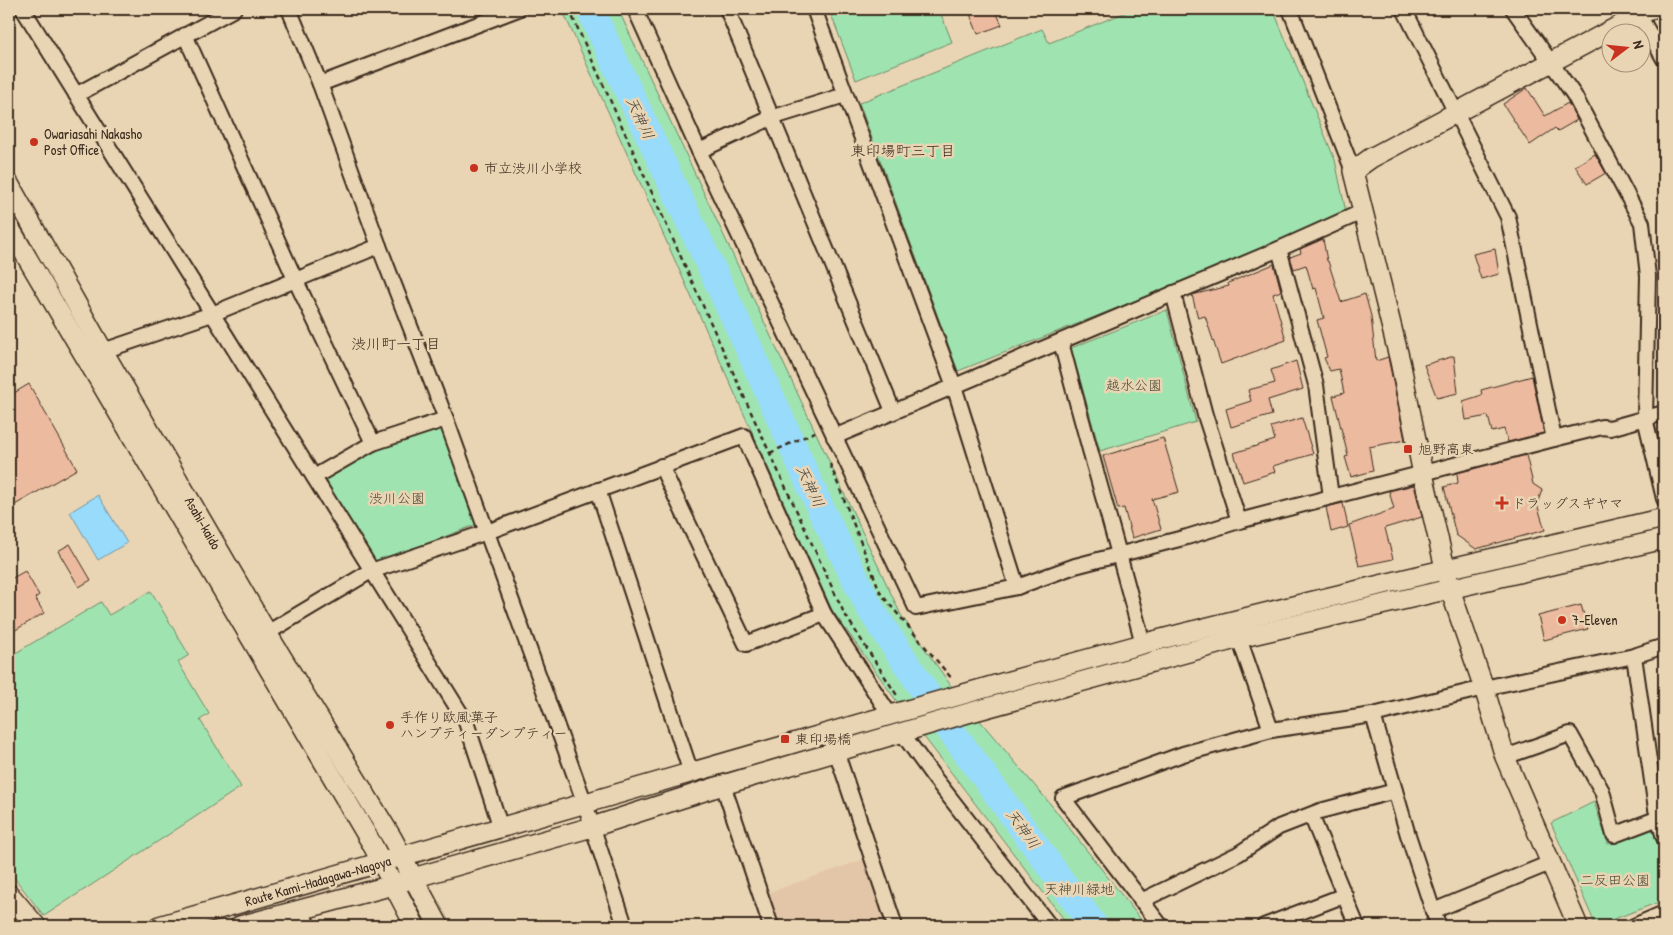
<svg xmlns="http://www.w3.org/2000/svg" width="1673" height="935" font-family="'Patrick Hand','Klee One',sans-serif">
<rect width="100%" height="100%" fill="#e9d5b3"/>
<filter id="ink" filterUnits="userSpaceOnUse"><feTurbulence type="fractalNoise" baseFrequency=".02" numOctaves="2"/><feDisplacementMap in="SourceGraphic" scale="10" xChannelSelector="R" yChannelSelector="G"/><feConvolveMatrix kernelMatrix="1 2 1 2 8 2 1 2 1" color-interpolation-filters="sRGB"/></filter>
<g filter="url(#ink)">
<path fill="#e3c6a7" d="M865 859 889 926H779L767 893Z"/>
<g fill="#9fe4b0" stroke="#6d8767">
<path d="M562 9H618L901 615 954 690 1052 806 1146 926H1069L898 703 832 610Z"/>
<path d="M829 9H939L952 42 856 80Z"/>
<path d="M1134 9H1273L1335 160 1347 217 958 371 859 103 1042 29 1049 43Z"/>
<path d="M1167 310 1196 422 1100 451 1071 348Z"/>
<path d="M442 429 478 524 373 564 325 478 376 450Z"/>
<path d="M151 591 189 655 178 662 209 714 200 720 241 787 44 916 9 871V657L101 602 109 615Z"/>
<path d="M1594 802 1608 844 1653 827 1664 863V900L1596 926 1551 823Z"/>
</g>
<path fill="#98dbfa" stroke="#7394a2" d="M98 495 127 543 98 560 70 512Z"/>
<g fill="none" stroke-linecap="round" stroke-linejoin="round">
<path stroke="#98dbfa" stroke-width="28" d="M590 9 747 344 823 514 871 610 949 728 1094 926"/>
</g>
<g fill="#ecba9f" stroke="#3b2a1e">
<path d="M968 9H995L1002 25 978 34Z"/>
<path d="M1527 88 1545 116 1568 103 1577 120 1558 131 1555 128 1530 145 1503 104Z"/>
<path d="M1595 154 1606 173 1587 184 1575 166Z"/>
<path d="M1323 239 1327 261H1328L1341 302 1365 294 1371 316 1376 361 1388 357 1405 440 1369 447 1373 471 1351 477 1345 457 1348 456 1333 396 1344 393 1339 369 1330 371 1324 358 1327 357 1317 320 1324 318 1316 288 1313 289 1306 265 1294 269 1290 257 1301 253 1300 249Z"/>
<path d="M1495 249 1499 274 1481 279 1473 254Z"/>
<path d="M1274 264 1281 291 1273 294 1286 340 1221 364 1205 316 1198 318 1192 295 1229 286 1228 283Z"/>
<path d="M1454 356 1458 393 1437 398 1424 365Z"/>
<path d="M1296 361 1303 389 1268 400 1272 415 1231 427 1226 409 1251 401 1248 390 1275 383 1271 370Z"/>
<path d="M1532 376 1544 433 1508 442 1504 429 1492 432 1488 416 1466 420 1463 401 1482 395 1481 390Z"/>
<path d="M29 384 77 469 13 506 9 499V396Z"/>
<path d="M1302 418 1313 454 1273 466 1275 472 1243 482 1234 453 1275 440 1271 427Z"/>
<path d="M1163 438 1179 492 1152 499 1161 529 1132 538 1124 508 1118 509 1103 456Z"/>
<path d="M1526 455 1533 484 1542 490 1537 504 1545 530 1476 549 1456 535 1444 487 1458 483 1457 473Z"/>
<path d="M1414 485 1422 517 1385 528 1393 559 1359 566 1349 525 1394 509 1389 491Z"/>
<path d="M1343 503 1348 527 1331 532 1326 507Z"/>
<path d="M70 544 91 580 79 587 58 551Z"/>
<path d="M25 571 39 595 35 598 44 613 12 632 9 626V580Z"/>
<path d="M1581 605 1588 629 1544 640 1538 616Z"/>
</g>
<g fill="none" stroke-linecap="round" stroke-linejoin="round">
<defs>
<g id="street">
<path d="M23 9 466 722 501 828"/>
<path d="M289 9 320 84 379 246 446 419 585 804 625 926"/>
<path d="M635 9 699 151 916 608 1017 587 1075 566 1187 537 1239 521 1554 439 1602 427 1610 428 1664 413"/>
<path d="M727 9 893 411"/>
<path d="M814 9 954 386 1017 587"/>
<path d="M1290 9 1353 171"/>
<path d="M1404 9 1508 217 1554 439"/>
<path d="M1513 9 1574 95 1642 223 1648 276 1645 418 1664 499"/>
<path d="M1634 9 1639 15 1664 59"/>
<path d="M185 35 295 279 373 443"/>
<path d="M320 84 518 9"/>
<path d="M76 95 234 9"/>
<path d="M699 151 771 118 845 95"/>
<path d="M1279 249 1316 385 1331 497"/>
<path d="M1173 293 1205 415 1239 521"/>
<path d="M1061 342C1087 443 1117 543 1143 644"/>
<path d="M103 351 212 314 379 246"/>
<path d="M834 437 1279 249 1364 211"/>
<path d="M661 466 746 644 824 614"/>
<path d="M314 477 373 443 446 419"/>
<path d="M598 490 691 773"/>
<path d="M267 633 371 571 487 532 744 436 824 614 890 715"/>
<path d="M1239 638 1271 730"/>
<path d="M1634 656 1656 809 1664 838"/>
<path d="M1373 715 1408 835 1433 911 1439 926"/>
<path d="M902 733 933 776 1050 926"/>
<path d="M836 751 895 926"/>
<path d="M1505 757 1570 734 1602 791 1614 835 1664 816"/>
<path d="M723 785 771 926"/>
<path d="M1311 815 1357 926"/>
<path d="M1141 901 1238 854 1279 827 1320 811 1395 791"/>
<path d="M301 910 308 926"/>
<path d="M1433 911 1550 863"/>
<path d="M1161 926 1063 798 1183 754 1271 730 1373 715 1484 688 1634 656 1664 646"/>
<path d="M1264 926 1345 895"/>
<path d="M1634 926 1664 913"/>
</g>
<g id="secondary">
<path d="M9 184 103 351 267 633 392 838 439 926"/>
<path d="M9 227 372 844 415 926"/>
<path d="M9 894 36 926"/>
<path d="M159 926C335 876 511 825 686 774 839 730 992 685 1146 643 1318 598 1491 559 1664 518"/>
<path d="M240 926 393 885 413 878 592 827 723 785 968 713 1239 638 1664 539"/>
<path d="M1578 926 1505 757 1484 688 1450 589 1423 474 1400 361 1353 171 1371 158 1651 9"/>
</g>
</defs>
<use href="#street" stroke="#3b2a1e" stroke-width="18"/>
<use href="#secondary" stroke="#3b2a1e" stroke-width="22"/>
<g stroke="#3b2a1e" stroke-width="2.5" stroke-dasharray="5 4" stroke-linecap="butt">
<path d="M569 9 755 421 844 613 898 697"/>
<path d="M770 453 817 431"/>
<path d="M830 464 881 594 953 680"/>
</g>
<use href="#street" stroke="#e9d5b3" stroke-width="14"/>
<use href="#secondary" stroke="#e9d5b3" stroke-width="19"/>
</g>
</g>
<g fill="#c8321e" stroke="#e9d5b3" stroke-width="2">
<circle cx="34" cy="142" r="5"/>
<circle cx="474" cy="168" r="5"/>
<rect x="1403" y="444" width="10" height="10" rx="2.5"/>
<path d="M1499.5 495.5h5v5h5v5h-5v5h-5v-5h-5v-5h5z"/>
<circle cx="1562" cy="620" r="5"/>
<circle cx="390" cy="725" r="5"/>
<rect x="780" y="734" width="10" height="10" rx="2.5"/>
</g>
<g text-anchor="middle" stroke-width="5" stroke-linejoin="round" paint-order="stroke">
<g font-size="14" fill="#3b2a1e" stroke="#e9d5b3" text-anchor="start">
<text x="44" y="139">Owariasahi Nakasho<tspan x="44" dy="16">Post Office</tspan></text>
<text x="484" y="173">市立渋川小学校</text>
<text x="1418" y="454">旭野高東</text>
<text x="1512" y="508">ドラッグスギヤマ</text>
<text x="1572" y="625">7-Eleven</text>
<text x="400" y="722">手作り欧風菓子<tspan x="400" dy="16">ハンプティーダンプティー</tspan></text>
<text x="795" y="744">東印場橋</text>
</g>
<g font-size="14" fill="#4a4634" stroke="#e9d5b3">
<text x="1134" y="390">越水公園</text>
<text x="397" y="503">渋川公園</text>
<text x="1615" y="885">二反田公園</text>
<text x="1079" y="894">天神川緑地</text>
</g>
<g font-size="14" fill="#3b2a1e" stroke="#e9d5b3">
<text transform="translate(203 523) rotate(60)" y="5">Asahi-kaido</text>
<text transform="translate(318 881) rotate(-16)" y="5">Route Kami-Hadagawa-Nagoya</text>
</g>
<g font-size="15" font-style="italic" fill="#49453f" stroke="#e9d5b3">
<text transform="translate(640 118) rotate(65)" y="5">天神川</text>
<text transform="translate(810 486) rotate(65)" y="5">天神川</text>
<text transform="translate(1023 829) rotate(54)" y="5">天神川</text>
</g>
<g font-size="15" fill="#3b2a1e" stroke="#e9d5b3">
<text x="903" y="156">東印場町三丁目</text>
<text x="396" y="349">渋川町一丁目</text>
</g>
</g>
<rect width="1673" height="935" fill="none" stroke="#e9d5b3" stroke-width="30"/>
<rect x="15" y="15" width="1643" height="905" fill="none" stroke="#3b2a1e" stroke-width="2" filter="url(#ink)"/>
<g transform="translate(1626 48) rotate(74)"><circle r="24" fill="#e9d5b3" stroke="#a39177"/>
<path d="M0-4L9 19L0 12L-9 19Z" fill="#c8321e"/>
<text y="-8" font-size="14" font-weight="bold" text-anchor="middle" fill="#3b2a1e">N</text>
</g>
</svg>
